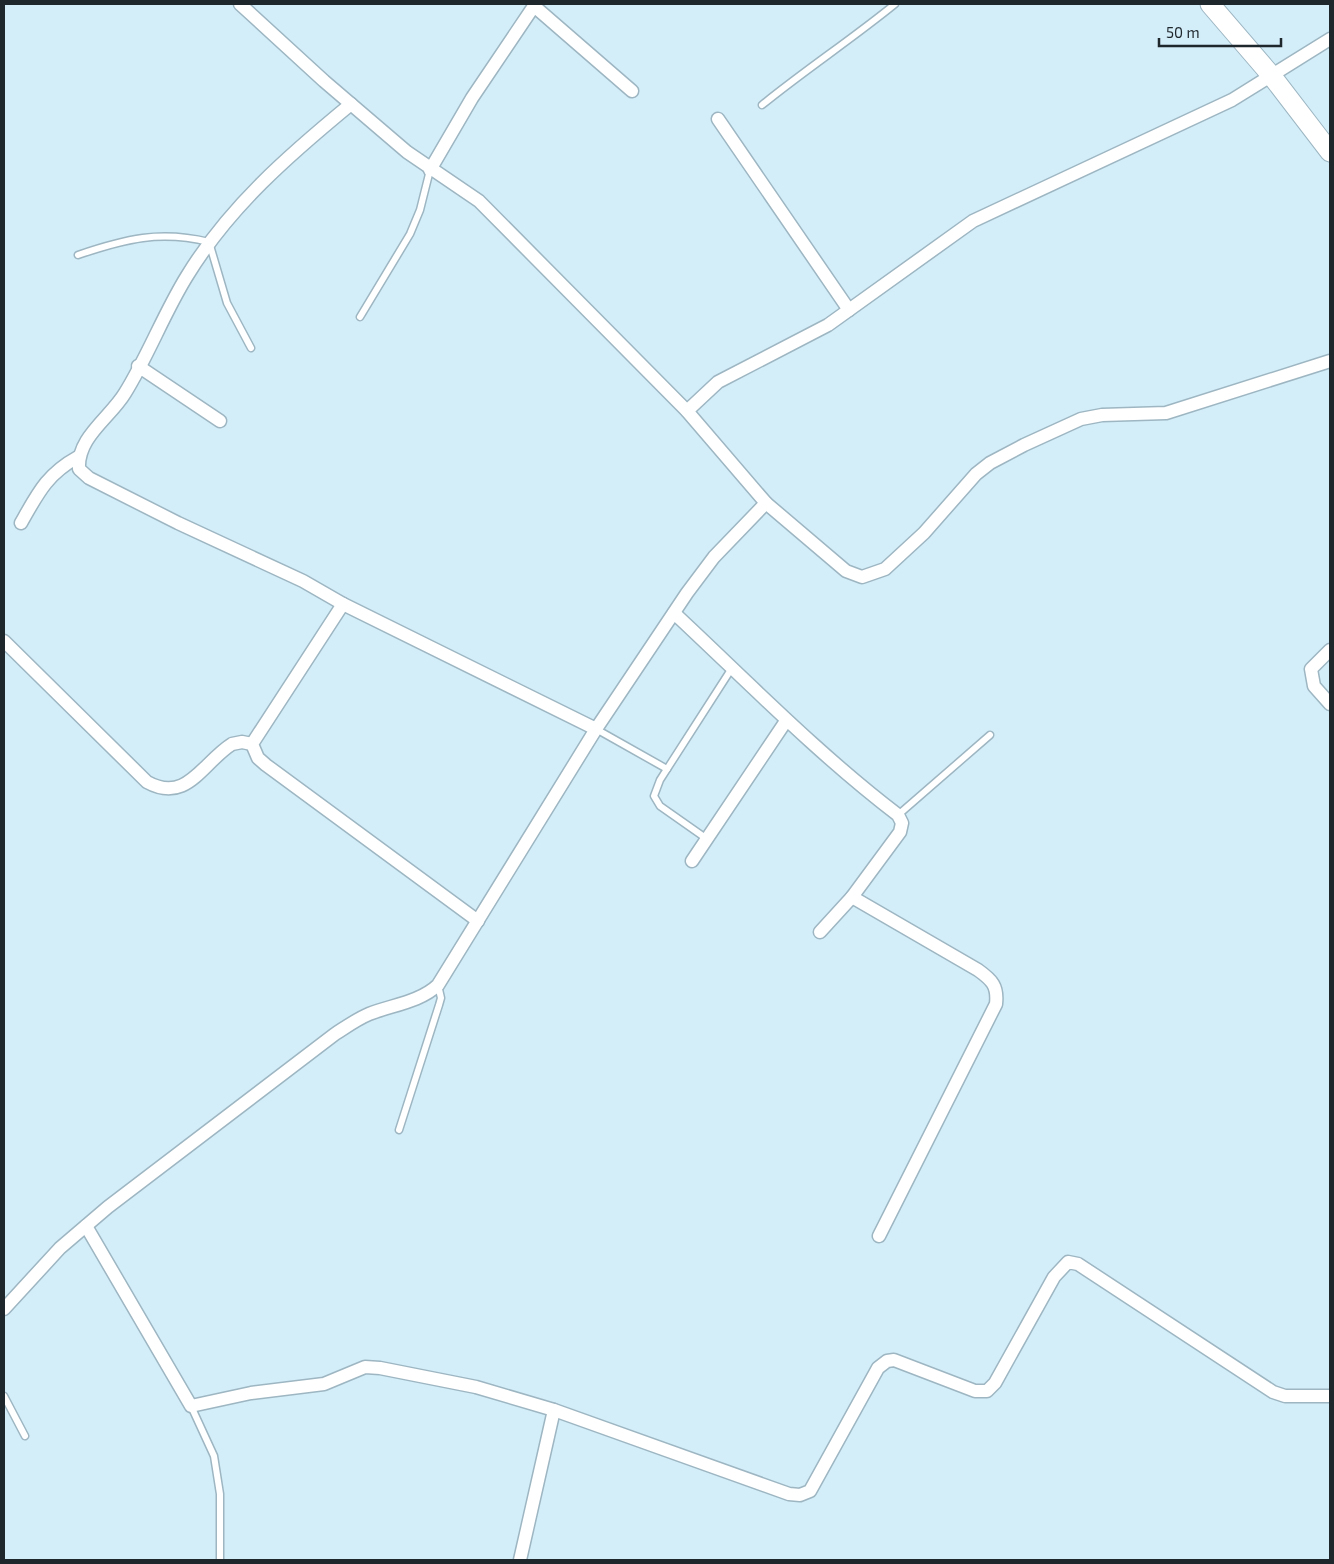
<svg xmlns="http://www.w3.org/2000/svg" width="1334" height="1564" font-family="'Exo 2',sans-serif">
<rect width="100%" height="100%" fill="#d3edf9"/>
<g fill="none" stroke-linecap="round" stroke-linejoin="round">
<defs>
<g id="lane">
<path d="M762 105C805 70 852 39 895 4"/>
<path d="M78 255C125 239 160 230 209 242L227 303 251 348"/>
<path d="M360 317 410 234 420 210 430 170"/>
<path d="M596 729 667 769"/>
<path d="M898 815 990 735"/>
<path d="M707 839 660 806 654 796 660 780 732 668"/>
<path d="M399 1130 439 1005 441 998 438 985"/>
<path d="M4 1396 25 1436"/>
<path d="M191 1406 214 1456 220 1494V1560"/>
</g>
<g id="street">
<path d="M351 104C289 155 229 207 187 276 164 313 148 356 125 393 110 418 77 437 79 469L89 478 178 523 303 581 343 604 596 729"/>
<path d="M718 119 849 310"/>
<path d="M430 170 472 98 534 6 632 91"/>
<path d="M138 366 220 421"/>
<path d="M687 411 718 382 828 325 973 221 1232 100 1330 39"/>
<path d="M766 503 846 571 862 577 885 569 924 533 976 474 990 463 1024 445 1081 419 1102 415 1166 413 1330 361"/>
<path d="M21 523C38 493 47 474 78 457"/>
<path d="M343 604 252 744 258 758 266 765 478 921"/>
<path d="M674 613C748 682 818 754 898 815L902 823 900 832 852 897 820 932"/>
<path d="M4 641 147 782C187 804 202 763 232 744L242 742 252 744"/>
<path d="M1330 650 1311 669 1314 686 1330 704"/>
<path d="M692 861 786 721"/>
<path d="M852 897 978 970C992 980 998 986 996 1004L879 1236"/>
<path d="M86 1226 191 1406 251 1393 324 1384 365 1367 380 1368 476 1387 554 1410 789 1494 800 1495 810 1491 878 1368 887 1361 894 1360 975 1391H987L995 1383 1054 1277 1068 1262 1078 1264 1273 1392 1285 1396H1330"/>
<path d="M4 1309 60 1248 108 1207 335 1034C346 1027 357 1019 369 1014 392 1005 420 1002 438 985L596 729 687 593 714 557 766 503 687 411 479 201 407 152 324 81 240 4"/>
<path d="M520 1560 554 1410"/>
</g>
<path id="secondary" d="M1210 4 1271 75 1330 152"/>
</defs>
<use href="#lane" stroke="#9db6c2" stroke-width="9"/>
<use href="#street" stroke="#9db6c2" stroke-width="15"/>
<use href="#secondary" stroke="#9db6c2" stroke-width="21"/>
<use href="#lane" stroke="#fff" stroke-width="6"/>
<use href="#street" stroke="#fff" stroke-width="12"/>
<use href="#secondary" stroke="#fff" stroke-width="19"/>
</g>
<rect width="1334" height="1564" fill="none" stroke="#1e272c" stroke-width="10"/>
<path d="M1159 38v8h122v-8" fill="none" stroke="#1e272c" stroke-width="2.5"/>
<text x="1166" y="38" font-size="15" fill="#1e272c" stroke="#d3edf9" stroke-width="4" paint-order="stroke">50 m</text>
</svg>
